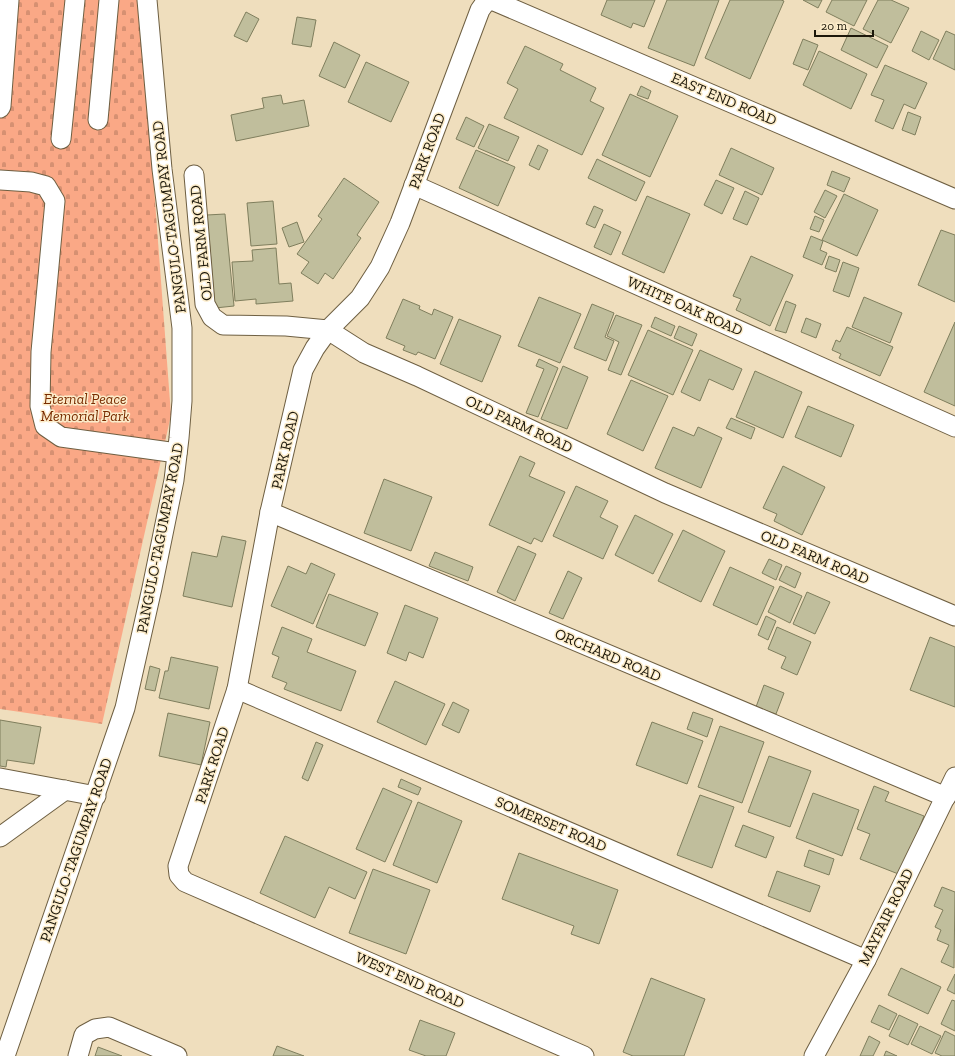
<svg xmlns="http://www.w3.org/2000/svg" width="955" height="1056" font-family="'Zilla Slab',serif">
<defs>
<pattern id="cemetery-stones" width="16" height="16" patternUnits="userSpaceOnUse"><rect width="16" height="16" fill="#faa886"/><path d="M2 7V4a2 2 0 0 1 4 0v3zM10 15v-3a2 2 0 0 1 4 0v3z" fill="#d69072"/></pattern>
</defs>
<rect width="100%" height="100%" fill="#efdebd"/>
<path fill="url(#cemetery-stones)" d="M0 0H140L171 415 102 724 0 709Z"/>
<g fill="#c0be9c" stroke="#7f7e5d">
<path d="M607 0H655L644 27 633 23 631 28 601 15Z"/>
<path d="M667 0H719L694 66 648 48Z"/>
<path d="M730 0H781L784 1 750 79 705 58Z"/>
<path d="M803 0H822L818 8Z"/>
<path d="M832 0H867L854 26 826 12Z"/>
<path d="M878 0H891L909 8 891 43 863 29Z"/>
<path d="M246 12 259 19 247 42 234 36Z"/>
<path d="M297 17 316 20 311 47 292 44Z"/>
<path d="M851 28 888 46 877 68 841 50Z"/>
<path d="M921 31 939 40 929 60 912 51Z"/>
<path d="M946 31 955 35V70L933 59Z"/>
<path d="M803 39 818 45 808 70 793 64Z"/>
<path d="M334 42 360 55 345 88 319 76Z"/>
<path d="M525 46 563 64 560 70 596 88 590 101 604 108 582 155 504 118 518 89 507 83Z"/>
<path d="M819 51 867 74 851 109 803 85Z"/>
<path d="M366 62 409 82 391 122 348 102Z"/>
<path d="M885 65 927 83 915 109 904 104 893 129 875 121 884 100 871 95Z"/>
<path d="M641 86 651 91 648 99 637 95Z"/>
<path d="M630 94 678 116 650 177 602 155Z"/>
<path d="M281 95 283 104 304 100 309 126 236 141 231 115 264 108 262 98Z"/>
<path d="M908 112 921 117 915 135 902 130Z"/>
<path d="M466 117 484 126 474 147 456 139Z"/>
<path d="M489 124 519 137 508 161 478 148Z"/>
<path d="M538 145 548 150 539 170 529 165Z"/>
<path d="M731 148 774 168 762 195 719 175Z"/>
<path d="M476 150 515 167 498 206 459 188Z"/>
<path d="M597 159 645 182 636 201 588 178Z"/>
<path d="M832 171 850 178 844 192 827 185Z"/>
<path d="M344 178 379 202 357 235 361 238 333 279 325 273 318 284 301 273 309 262 297 254 322 219 318 216Z"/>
<path d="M716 180 734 188 722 214 704 205Z"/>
<path d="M825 190 837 196 825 218 814 212Z"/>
<path d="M745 191 759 198 747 225 733 219Z"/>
<path d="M844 194 878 210 857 256 822 240Z"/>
<path d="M647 196 690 214 664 273 622 254Z"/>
<path d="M273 201 277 244 251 246 247 203Z"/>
<path d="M594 206 603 210 595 228 586 224Z"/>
<path d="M225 214 234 306 215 308 207 215Z"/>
<path d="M815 216 824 220 819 232 810 229Z"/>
<path d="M297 222 304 242 289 247 282 228Z"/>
<path d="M604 224 621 232 611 255 594 247Z"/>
<path d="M941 230 955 235V302L918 285Z"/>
<path d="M811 236 823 241 820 250 827 253 822 265 803 257Z"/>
<path d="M276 248 279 284 291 283 293 301 256 304V299L235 301 232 262 253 261 252 250Z"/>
<path d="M751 256 793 275 770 326 736 310 741 299 733 296Z"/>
<path d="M829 256 840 260 836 272 825 268Z"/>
<path d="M843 262 859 268 849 297 833 291Z"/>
<path d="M539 297 581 314 560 363 518 346Z"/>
<path d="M864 297 902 313 890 343 852 327Z"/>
<path d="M403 299 420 306 419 309 432 315 434 309 453 317 435 359 418 352 416 355 403 350 405 346 386 338Z"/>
<path d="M786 301 796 305 786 333 775 330Z"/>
<path d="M592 304 614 313 605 337 614 341 606 361 574 348Z"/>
<path d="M616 315 642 325 621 375 608 370 619 342 607 336Z"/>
<path d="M655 317 675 326 671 336 651 327Z"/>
<path d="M806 318 821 324 816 338 801 332Z"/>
<path d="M459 319 501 336 482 382 440 364Z"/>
<path d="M955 322V406L924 392Z"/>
<path d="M679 326 697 334 692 346 674 338Z"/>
<path d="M847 327 893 347 880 376 839 358 841 354 832 350 836 340 840 342Z"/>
<path d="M648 330 693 350 673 395 628 375Z"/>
<path d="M700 350 742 369 733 390 709 379 700 401 681 392Z"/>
<path d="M539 359 558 368 538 417 526 413 544 369 536 366Z"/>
<path d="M563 366 588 377 567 429 541 419Z"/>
<path d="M755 371 802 392 783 438 736 417Z"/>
<path d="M631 380 668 396 643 451 607 434Z"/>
<path d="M808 406 854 425 841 457 795 437Z"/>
<path d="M731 418 755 428 751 439 726 428Z"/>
<path d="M673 427 694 436 698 427 722 438 701 488 655 468Z"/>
<path d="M520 456 535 463 529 476 565 492 542 542 534 538 531 544 489 525Z"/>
<path d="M783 466 825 487 802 535 774 521 777 514 763 508Z"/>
<path d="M384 479 432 497 411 551 364 533Z"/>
<path d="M576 486 608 501 600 517 618 526 603 559 553 536Z"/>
<path d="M635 515 673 534 653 574 615 555Z"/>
<path d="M683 530 725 551 701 602 658 581Z"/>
<path d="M222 536 246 541 232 607 183 596 192 552 217 557Z"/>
<path d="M518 546 536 554 515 601 497 592Z"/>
<path d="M435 552 473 567 468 581 429 566Z"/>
<path d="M769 559 782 565 776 580 762 573Z"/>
<path d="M311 563 335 574 313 624 271 606 288 566 306 574Z"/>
<path d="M786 566 801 573 795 588 779 580Z"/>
<path d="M730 567 774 587 757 625 713 605Z"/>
<path d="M568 571 582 578 563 619 549 613Z"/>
<path d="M780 586 802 596 790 623 768 612Z"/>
<path d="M807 592 830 602 815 634 793 624Z"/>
<path d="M329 594 378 613 365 646 316 627Z"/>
<path d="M405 605 438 618 423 658 409 652 406 661 387 653Z"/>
<path d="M766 616 776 621 768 640 758 635Z"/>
<path d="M282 627 312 639 307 652 356 671 341 711 284 689 287 683 272 677 279 657 272 654Z"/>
<path d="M777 627 811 642 797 675 781 668 786 657 768 649Z"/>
<path d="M930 637 955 647V707L910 690Z"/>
<path d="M171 657 218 667 209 709 159 698 165 671H168Z"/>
<path d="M150 666 160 669 155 691 145 689Z"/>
<path d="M395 681 445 704 426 745 377 722Z"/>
<path d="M764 685 784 693 776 714 756 707Z"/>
<path d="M453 702 469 710 459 733 442 725Z"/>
<path d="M693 712 713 719 707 737 687 729Z"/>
<path d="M168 713 210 722 201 765 159 756Z"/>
<path d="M0 720 41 727 34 764 7 760 6 767 0 766Z"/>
<path d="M652 722 703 741 687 784 636 765Z"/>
<path d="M720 726 764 742 742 803 698 787Z"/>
<path d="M316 742 323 745 308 781 302 778Z"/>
<path d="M769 756 811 771 790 827 748 812Z"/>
<path d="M401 779 421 788 418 795 398 787Z"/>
<path d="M874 786 889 792 885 801 924 816 901 875 860 859 870 834 857 829Z"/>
<path d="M383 788 412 801 385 862 356 849Z"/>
<path d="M813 793 859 810 842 856 796 838Z"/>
<path d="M700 795 734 807 712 868 677 855Z"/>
<path d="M418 802 462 821 437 883 393 865Z"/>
<path d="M743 825 774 837 766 858 735 846Z"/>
<path d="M285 836 367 872 355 899 329 887 315 918 260 893Z"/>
<path d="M809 850 834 859 829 875 804 866Z"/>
<path d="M519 853 618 890 599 944 571 934 574 926 502 899Z"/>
<path d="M373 869 430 890 406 954 349 933Z"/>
<path d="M777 871 820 886 810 912 768 896Z"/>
<path d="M942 887 955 892 954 968 941 962 949 945 937 940 941 930 935 927 943 910 934 906Z"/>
<path d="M901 968 941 987 928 1014 888 995Z"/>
<path d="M955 974V994L947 990Z"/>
<path d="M651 978 705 999 684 1056H633L623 1052Z"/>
<path d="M952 1000 955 1001V1031L941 1024Z"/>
<path d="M879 1005 897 1014 889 1030 871 1022Z"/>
<path d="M899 1015 918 1024 908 1045 889 1036Z"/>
<path d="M420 1020 455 1033 446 1056H426L409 1050Z"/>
<path d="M920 1026 941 1036 932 1054 911 1044Z"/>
<path d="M945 1031 955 1036V1056H942L935 1053Z"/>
<path d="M869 1036 880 1042 873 1056H860Z"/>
<path d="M277 1046 304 1056H273Z"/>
<path d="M98 1047 122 1056H95Z"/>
<path d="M886 1051 897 1056H884Z"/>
</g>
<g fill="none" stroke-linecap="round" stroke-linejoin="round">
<defs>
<g id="minor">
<path d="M0 108 1 106 9 0"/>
<path d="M98 120 109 0"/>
<path d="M61 139 75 0"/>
<path d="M194 175 205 304 212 317 223 325 286 326 328 330 364 353 417 376 665 493 955 616"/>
<path d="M0 180 31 182 46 186 55 201 41 352 40 406 45 426 61 437 177 453"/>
<path d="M414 185 955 427"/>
<path d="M270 512 946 797"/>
<path d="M237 689 866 960"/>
<path d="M0 778 96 796"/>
<path d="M0 837 65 790"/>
<path d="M5 1056 125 708 152 588 174 480 179 438 182 401V328L162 169 147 0"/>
<path d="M78 1056 84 1035 95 1029 109 1027 177 1056"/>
<path d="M584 1056 185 882 179 875 178 866 237 689 270 512 303 370 315 348 328 330 360 298 380 267 400 223 480 10 485 3 492 0 955 199"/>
<path d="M814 1056 866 960 955 777"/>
</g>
</defs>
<use href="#minor" stroke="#6e5f42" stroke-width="21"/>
<use href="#minor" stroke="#fff" stroke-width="19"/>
</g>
<g text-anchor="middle" stroke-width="3" stroke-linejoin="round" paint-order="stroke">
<g font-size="15" fill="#1c170a" stroke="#fcecca">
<text transform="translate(724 99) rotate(23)" y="5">EAST END ROAD</text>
<text transform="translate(427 151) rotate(-70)" y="5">PARK ROAD</text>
<text transform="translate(169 217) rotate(-97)" y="5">PANGULO-TAGUMPAY ROAD</text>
<text transform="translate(201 243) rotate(-96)" y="5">OLD FARM ROAD</text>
<text transform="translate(685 306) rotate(24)" y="5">WHITE OAK ROAD</text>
<text transform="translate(519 424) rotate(25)" y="5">OLD FARM ROAD</text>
<text transform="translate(285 450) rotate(-77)" y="5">PARK ROAD</text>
<text transform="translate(160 538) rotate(-79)" y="5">PANGULO-TAGUMPAY ROAD</text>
<text transform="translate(815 557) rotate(23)" y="5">OLD FARM ROAD</text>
<text transform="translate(608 655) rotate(23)" y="5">ORCHARD ROAD</text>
<text transform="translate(212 765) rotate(-72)" y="5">PARK ROAD</text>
<text transform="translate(551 824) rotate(23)" y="5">SOMERSET ROAD</text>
<text transform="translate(76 850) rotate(-71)" y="5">PANGULO-TAGUMPAY ROAD</text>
<text transform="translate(886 917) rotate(-64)" y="5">MAYFAIR ROAD</text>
<text transform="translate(410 980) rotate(24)" y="5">WEST END ROAD</text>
</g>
<g font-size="15" font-style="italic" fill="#792c00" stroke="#fcecca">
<text x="85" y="404">Eternal Peace<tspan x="85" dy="17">Memorial Park</tspan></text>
</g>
</g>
<path d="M815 30v6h58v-6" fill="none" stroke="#1c170a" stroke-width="2"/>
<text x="821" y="30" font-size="12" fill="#1c170a" stroke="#fcecca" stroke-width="3" paint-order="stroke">20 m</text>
</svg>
